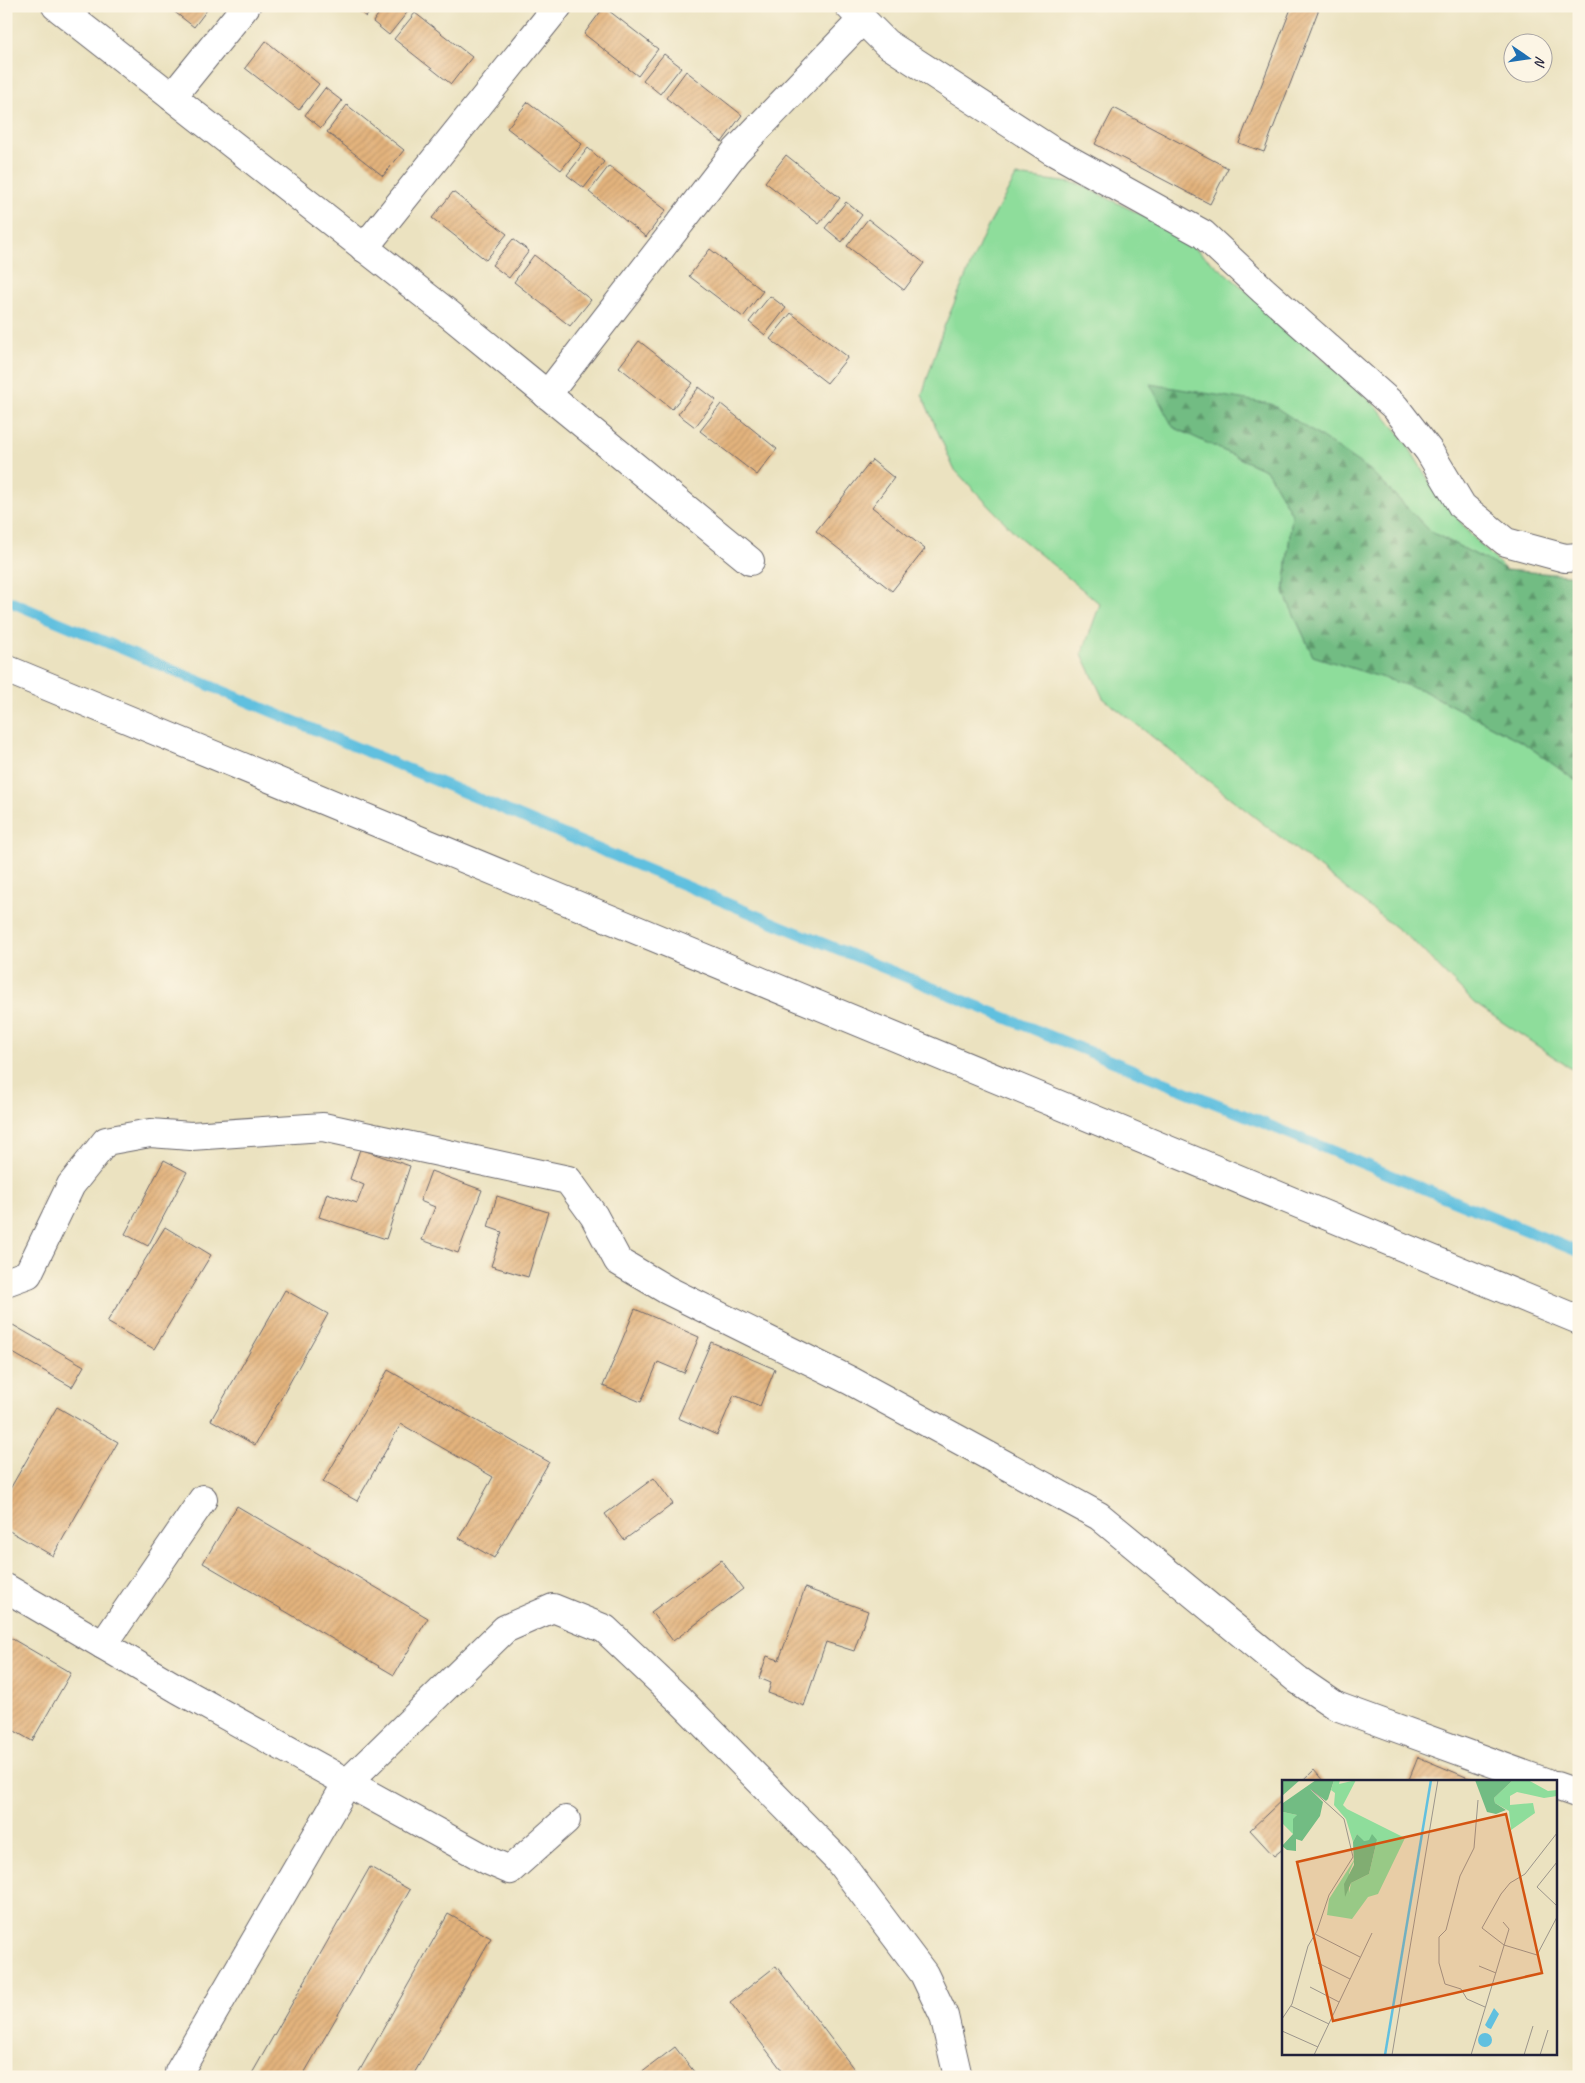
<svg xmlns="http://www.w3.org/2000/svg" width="1585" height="2083" font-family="Caveat,sans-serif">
<defs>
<pattern id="forest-firs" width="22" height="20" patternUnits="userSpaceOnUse" patternTransform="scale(1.25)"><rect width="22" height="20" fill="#72bc83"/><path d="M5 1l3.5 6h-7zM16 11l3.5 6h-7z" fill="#5d986c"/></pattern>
<pattern id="building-hatch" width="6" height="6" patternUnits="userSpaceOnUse" patternTransform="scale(1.25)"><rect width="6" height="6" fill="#e3b37d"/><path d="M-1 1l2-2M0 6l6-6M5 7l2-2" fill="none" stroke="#c29a6d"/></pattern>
</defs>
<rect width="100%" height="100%" fill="#fcf5e5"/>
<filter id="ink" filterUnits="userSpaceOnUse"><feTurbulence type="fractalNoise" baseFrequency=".02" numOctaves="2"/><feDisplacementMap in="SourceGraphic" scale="10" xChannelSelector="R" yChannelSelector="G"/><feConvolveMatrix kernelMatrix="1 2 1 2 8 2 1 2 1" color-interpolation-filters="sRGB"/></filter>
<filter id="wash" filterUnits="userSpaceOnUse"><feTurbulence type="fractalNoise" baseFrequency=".0096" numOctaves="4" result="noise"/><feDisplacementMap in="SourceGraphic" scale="20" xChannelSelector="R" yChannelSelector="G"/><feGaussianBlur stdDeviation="1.12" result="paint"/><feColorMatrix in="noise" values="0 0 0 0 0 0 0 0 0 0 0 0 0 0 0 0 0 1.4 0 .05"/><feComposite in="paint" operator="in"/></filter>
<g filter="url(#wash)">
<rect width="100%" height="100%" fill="#ebe2c0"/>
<path fill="#8edd9b" stroke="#58806b" d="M1016 176 1079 184 1168 228 1213 263 1259 301 1377 407 1403 438 1433 487 1470 534 1506 570 1431 532 1370 470 1173 427 1267 471 1292 514 1284 593 1313 656 1422 690 1524 743 1579 783V1074L1474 1003 1414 942 1103 698 1082 654 1100 604 1018 536 954 469 922 395 943 329 984 234Z"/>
<path fill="url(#forest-firs)" stroke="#4a6f5f" d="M1150 384 1271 404 1370 470 1431 532 1506 570 1579 576V783L1524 743 1422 690 1313 656 1284 593 1292 514 1267 471 1173 427Z"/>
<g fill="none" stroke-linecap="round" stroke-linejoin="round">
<path stroke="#61c0df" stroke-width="11" d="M6 600 786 928 1579 1252"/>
</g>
<g id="blocks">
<g fill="url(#building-hatch)">
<path d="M167 6H210L194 27Z"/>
<path d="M352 6H375L366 17Z"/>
<path d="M384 6H407L410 9 389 35 373 22Z"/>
<path d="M1292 6H1320L1264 152 1239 143Z"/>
<path d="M604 7 658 49 638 76 584 34Z"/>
<path d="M415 13 472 57 451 84 394 39Z"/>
<path d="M266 41 319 84 299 110 245 68Z"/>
<path d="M664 54 681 67 660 94 643 80Z"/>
<path d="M686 71 742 115 722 142 666 98Z"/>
<path d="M325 88 342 101 321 128 305 115Z"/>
<path d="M528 102 582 144 561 170 507 128Z"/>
<path d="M347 105 404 150 383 176 327 132Z"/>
<path d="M1114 108 1228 168 1210 204 1095 144Z"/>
<path d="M588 148 604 162 584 188 567 175Z"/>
<path d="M786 155 840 198 819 224 765 182Z"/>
<path d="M609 166 666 210 646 237 589 192Z"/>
<path d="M453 192 507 234 486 260 432 218Z"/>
<path d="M846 202 862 215 842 242 825 228Z"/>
<path d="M868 219 924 263 904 290 847 246Z"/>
<path d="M513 239 529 251 509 278 492 265Z"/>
<path d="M710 249 763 291 743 317 689 276Z"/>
<path d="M534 255 591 300 570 326 514 282Z"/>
<path d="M770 296 786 308 765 335 749 322Z"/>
<path d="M791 313 848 357 827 383 770 339Z"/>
<path d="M639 341 693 383 672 409 619 367Z"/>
<path d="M699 387 716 400 695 427 678 414Z"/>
<path d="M721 404 777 449 757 475 700 431Z"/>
<path d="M872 460 894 478 872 507 925 549 892 591 816 531Z"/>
<path d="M360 1149 410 1166 386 1239 319 1217 327 1193 357 1203 364 1185 350 1179Z"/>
<path d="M164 1160 187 1172 148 1246 125 1234Z"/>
<path d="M431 1171 482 1190 458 1253 422 1240 435 1207 420 1201Z"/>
<path d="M497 1196 548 1212 528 1277 491 1266 502 1232 488 1227Z"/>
<path d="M165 1227 211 1255 154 1349 107 1322Z"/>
<path d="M285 1290 328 1314 255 1445 211 1420Z"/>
<path d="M635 1309 699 1337 684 1373 658 1362 641 1402 603 1386Z"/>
<path d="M13 1325 84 1366 72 1387 6 1349V1336Z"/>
<path d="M711 1342 775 1369 760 1406 734 1395 717 1435 678 1418Z"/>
<path d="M388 1370 549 1462 494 1558 459 1538 493 1477 401 1424 357 1501 323 1482Z"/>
<path d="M57 1407 118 1442 53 1556 6 1529V1496Z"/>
<path d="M654 1478 673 1504 624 1540 605 1514Z"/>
<path d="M237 1506 428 1618 394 1675 203 1563Z"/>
<path d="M721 1560 743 1589 673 1641 651 1612Z"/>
<path d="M805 1588 868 1611 854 1651 826 1642 804 1706 768 1693 771 1683 759 1678 767 1656 779 1660Z"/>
<path d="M9 1637 71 1673 32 1741 6 1726V1643Z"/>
<path d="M1418 1757 1478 1782H1408Z"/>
<path d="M1314 1770 1324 1782H1302Z"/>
<path d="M1284 1798V1848L1274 1856 1250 1830Z"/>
<path d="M370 1867 410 1890 302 2077H250Z"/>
<path d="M448 1914 491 1938 412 2077H356Z"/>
<path d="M776 1966 860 2077H787L730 2002Z"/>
<path d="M675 2047 698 2077H636Z"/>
</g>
</g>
</g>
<g filter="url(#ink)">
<use href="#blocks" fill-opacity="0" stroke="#68656a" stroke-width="1"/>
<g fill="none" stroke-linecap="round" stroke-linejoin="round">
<defs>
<g id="minor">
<path d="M56 6 449 314 750 561"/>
<path d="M849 6 886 43 1051 150 1203 234 1263 290 1395 407 1429 451 1462 506 1506 542 1565 558 1579 557"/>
<path d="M172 97 246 6"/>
<path d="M364 248 558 6"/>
<path d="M547 395 736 151 862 20"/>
<path d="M6 669 1579 1320"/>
<path d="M6 1282 28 1274 71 1185 106 1141 150 1133 191 1136 323 1127 568 1180 594 1216 618 1261 667 1290 851 1381 1099 1516 1298 1680 1336 1706 1545 1782"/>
<path d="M6 1588 178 1689 489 1861 510 1870 566 1820"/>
<path d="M103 1645 203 1499"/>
<path d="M1556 1786 1579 1794"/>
<path d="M179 2077V2072L347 1783 505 1629 553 1608 605 1629 680 1700 838 1860 924 1974 944 2016 958 2077"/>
</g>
</defs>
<use href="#minor" stroke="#68656a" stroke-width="30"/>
<use href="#minor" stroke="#fff" stroke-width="28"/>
</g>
</g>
<g transform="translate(1282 1780)">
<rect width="275" height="275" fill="#ebe2c0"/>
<path d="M52 0H58L57 4 74 0 61 25 65 29 123 58 96 114 86 117 70 139 45 135 47 119 74 77 67 93V113L69 103 87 94 95 60 81 61 75 54 71 62 64 39 52 25 53 13 49 10ZM231 0H246L266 11 275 10V16L262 18 235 12 228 16V25L251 23 253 33 229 50 227 31 213 23 212 18ZM1 32 15 35 11 44V54L1 44Z" fill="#8edd9b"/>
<path d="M0 0H18L0 16ZM34 0H52L46 19 44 21 28 9 41 22 38 36 20 61 14 59V71L5 70 0 66 11 54V39L15 35 1 32V23ZM193 0H231L212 18 213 23 224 30 214 34 205 32ZM75 54 82 61 87 60 90 54 95 60 87 94 69 103 63 117 62 104 72 85 71 62Z" fill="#72bc83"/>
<path d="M212 228 217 234 209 249 206 248 203 245ZM196 260a7 7 0 1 1 14 0a7 7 0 1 1-14 0Z" fill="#61c0df"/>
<path fill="none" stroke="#61c0df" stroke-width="2.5" d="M103 275 149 0"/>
<path fill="none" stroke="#9b958b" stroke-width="1" d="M196 20 192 68 178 96 164 150 157 157V183L163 204 179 209 185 219 203 227M275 53 243 94 228 103 219 114 200 148 222 165 255 175 275 137M275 82 255 107 275 126M33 154 78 177M36 183 68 199M197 186 214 193M28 207 57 222M9 226 47 244M0 239 10 224 26 166 35 151 47 115 71 77 62 39 30 10M0 251 36 267M32 275 90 153M110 275 156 0M189 275 227 149 221 142M242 275 251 246M258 275 266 250"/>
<path fill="#d45411" fill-opacity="0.15" stroke="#d45411" stroke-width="2.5" d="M224 34 260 193 51 241 15 82Z"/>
<rect width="275" height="275" fill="none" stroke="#22223b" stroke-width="2.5"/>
</g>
<rect width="1585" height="2083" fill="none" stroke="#fcf5e5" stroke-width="25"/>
<g transform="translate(1528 58) rotate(103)"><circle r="24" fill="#fcf5e5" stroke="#a5a1a1"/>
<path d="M0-4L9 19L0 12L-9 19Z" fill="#1f6fb2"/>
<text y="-8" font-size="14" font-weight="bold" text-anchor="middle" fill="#22223b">N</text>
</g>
</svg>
